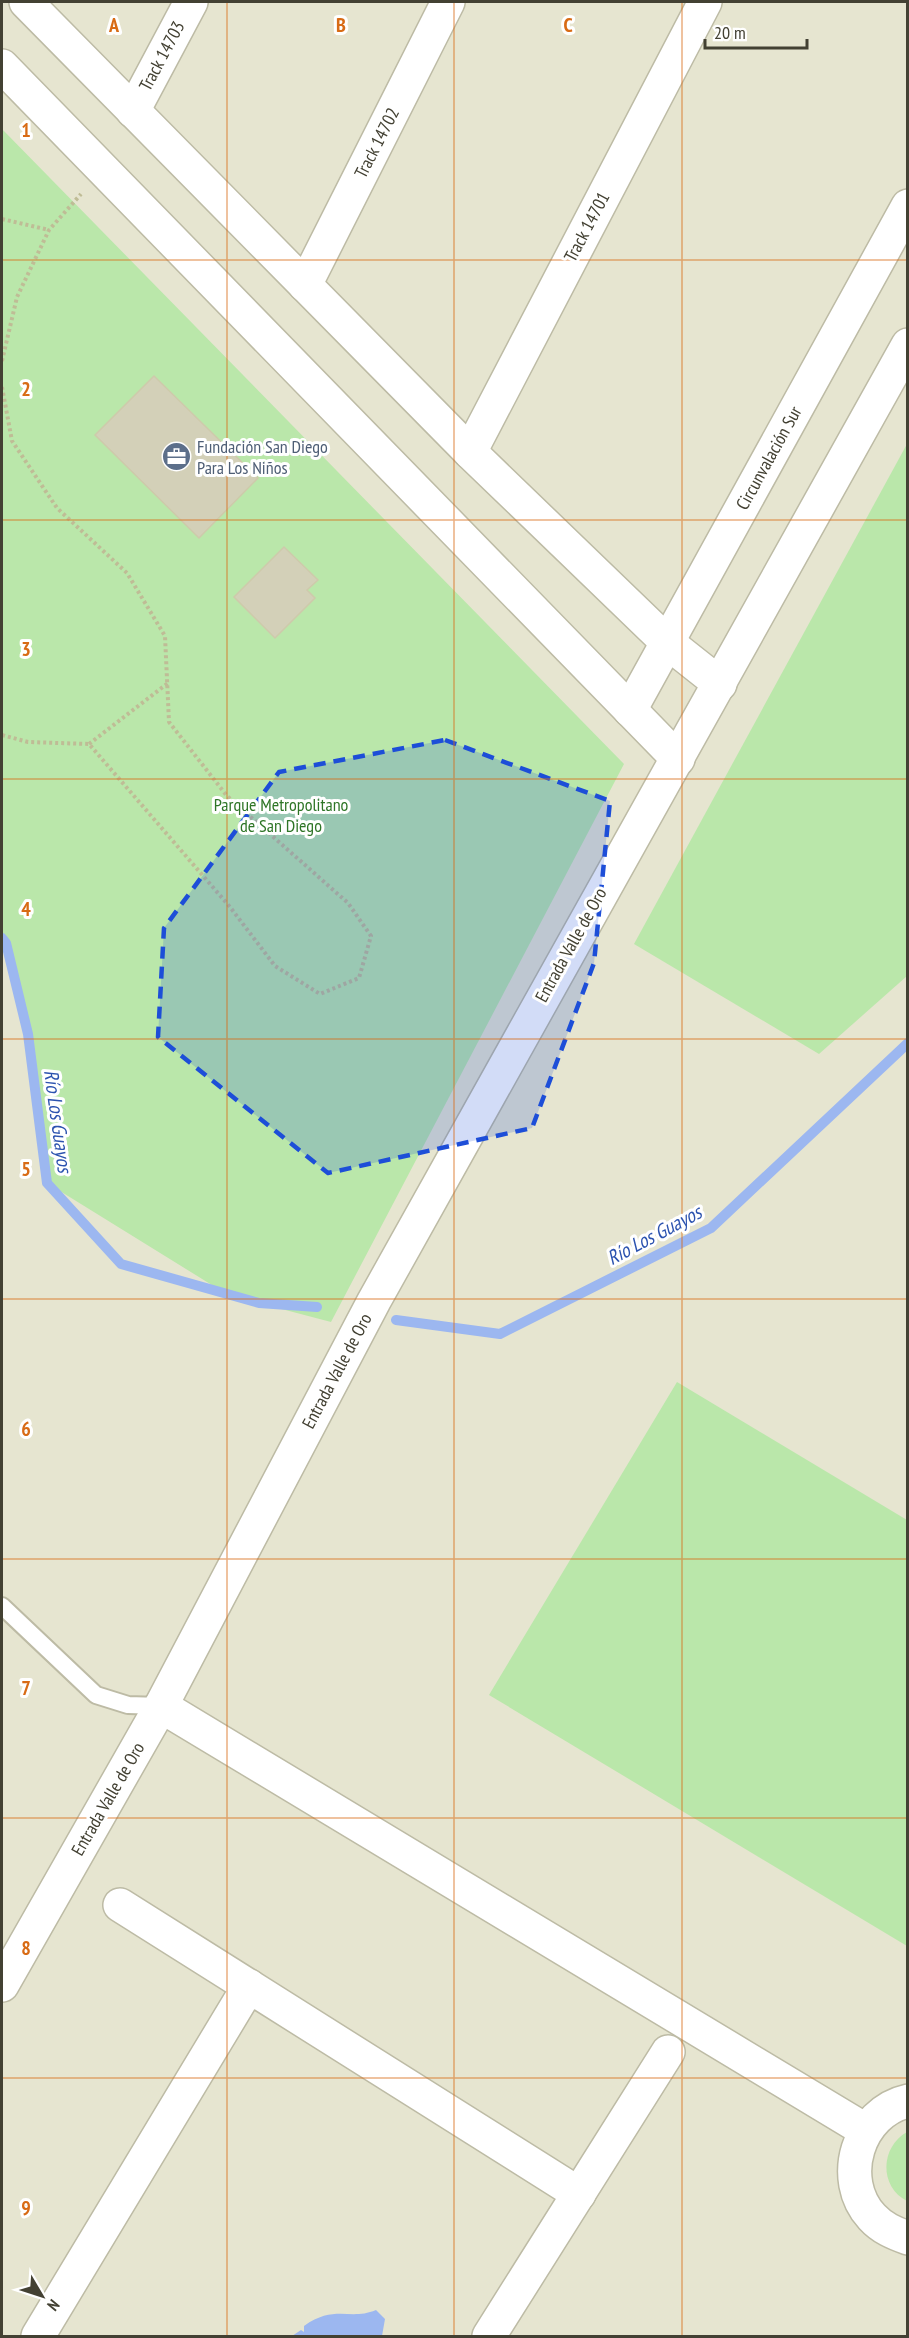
<svg xmlns="http://www.w3.org/2000/svg" width="909" height="2338" font-family="'PT Sans Narrow',sans-serif">
<rect width="100%" height="100%" fill="#f2f1e2"/>
<rect fill="#e6e5d0" x="2" y="2" width="905" height="2334"/>
<g fill="#bae7aa">
<path d="M2 129 624 764 331 1322 228 1295 47 1183 28 1034 6 943 2 938Z"/>
<path d="M907 444V976L819 1054 634 944Z"/>
<path d="M677 1382 907 1520V1946L489 1695Z"/>
<path d="M907 2132V2201C879 2187 880 2147 907 2132Z"/>
</g>
<path fill="#9cb7f0" d="M376 2310 385 2319 382 2336H292L301 2330 304 2332V2326C335 2304 350 2321 376 2310Z"/>
<g fill="none" stroke-linecap="round" stroke-linejoin="round">
<g stroke="#9cb7f0" stroke-width="10">
<path d="M2 938 6 943 28 1034 47 1183 121 1264 259 1303 317 1307"/>
<path d="M396 1320 500 1334 711 1228 908 1043"/>
</g>
</g>
<g fill="#d3d0b8" stroke="#cecaab" stroke-width="1.5">
<path d="M154 376 258 478 199 538 95 435Z"/>
<path d="M284 547 318 580 307 590 315 598 275 638 234 597Z"/>
</g>
<g fill="none" stroke-linecap="round" stroke-linejoin="round">
<defs>
<path id="service" d="M2 1606 96 1695 128 1705 161 1706"/>
<g id="minor">
<path d="M26 2 470 452 667 642 720 684"/>
<path d="M2 66 678 759"/>
<path d="M133 111 191 2"/>
<path d="M305 285 448 2"/>
<path d="M470 452 705 2"/>
<path d="M630 710 908 206"/>
<path d="M161 1706 865 2130"/>
<path d="M120 1905 579 2194"/>
<path d="M2 1985 161 1706 374 1301 908 345"/>
<path d="M908 2101C858 2112 837 2179 872 2217 882 2228 894 2233 908 2238"/>
<path d="M38 2336 249 1986"/>
<path d="M489 2336 668 2052"/>
</g>
</defs>
<use href="#service" stroke="#bdbba5" stroke-width="20"/>
<use href="#minor" stroke="#bdbba5" stroke-width="36"/>
<g stroke="#bfbc96" stroke-width="4" stroke-dasharray="3 3" stroke-linecap="butt">
<path d="M2 219 49 230"/>
<path d="M2 361 17 297 49 230 81 194"/>
<path d="M2 387 12 441 57 508 127 573 165 636 169 722 227 796 348 903 371 936 359 978 320 994 275 966 230 907 89 744 28 742 2 735"/>
<path d="M89 744 168 683"/>
</g>
<use href="#service" stroke="#fff" stroke-width="16"/>
<use href="#minor" stroke="#fff" stroke-width="33"/>
</g>
<path fill="#1d4ed8" fill-opacity="0.2" stroke="#1d4ed8" stroke-width="4.5" stroke-dasharray="12 8" stroke-linejoin="round" d="M445 740 610 801 594 963 532 1128 328 1173 158 1037 164 928 279 772Z"/>
<path fill="none" stroke="#d86b15" stroke-width="1.5" stroke-opacity="0.55" d="M227 2V2336M454 2V2336M682 2V2336M2 260H908M2 520H908M2 779H908M2 1039H908M2 1299H908M2 1559H908M2 1818H908M2 2078H908"/>
<defs>
<symbol id="office-disc" viewBox="-11 -11 22 22"><circle r="9.5" fill="#5c6f8a" stroke="#fff"/><path d="M-6-3h4V-5.5h4V-3h4V5H-6ZM-1-4.5V-3h2v-1.5ZM-6 0V1H6V0Z" fill="#fff"/></symbol>
</defs>
<g fill-rule="evenodd">
<use href="#office-disc" x="160" y="440" width="33" height="33"/>
</g>
<g text-anchor="middle" stroke-width="6" stroke-linejoin="round" paint-order="stroke">
<g font-size="18" fill="#434133" stroke="#fff">
<text transform="translate(162 56) rotate(-62)" y="6">Track 14703</text>
<text transform="translate(377 143) rotate(-63)" y="6">Track 14702</text>
<text transform="translate(587 227) rotate(-62)" y="6">Track 14701</text>
<text transform="translate(769 458) rotate(-61)" y="6">Circunvalación Sur</text>
<text transform="translate(571 945) rotate(-61)" y="6">Entrada Valle de Oro</text>
<text transform="translate(337 1371) rotate(-62)" y="6">Entrada Valle de Oro</text>
<text transform="translate(108 1799) rotate(-60)" y="6">Entrada Valle de Oro</text>
</g>
<g font-size="18" fill="#4e5e75" stroke="#fff" text-anchor="start">
<text x="197" y="453">Fundación San Diego<tspan x="197" dy="21">Para Los Niños</tspan></text>
</g>
<g font-size="18" fill="#2e7526" stroke="#fff">
<text x="281" y="811">Parque Metropolitano<tspan x="281" dy="21">de San Diego</tspan></text>
</g>
<g font-size="20" font-style="italic" fill="#2c53af" stroke="#fff">
<text transform="translate(58 1121) rotate(82)" y="7">Río Los Guayos</text>
<text transform="translate(654 1235) rotate(-28)" y="7">Río Los Guayos</text>
</g>
</g>
<g font-size="20" text-anchor="middle" font-weight="bold" fill="#d86b15" stroke="#fff" stroke-width="6" stroke-linejoin="round" paint-order="stroke">
<text x="114" y="32">A</text>
<text x="341" y="32">B</text>
<text x="568" y="32">C</text>
<text x="26" y="137">1</text>
<text x="26" y="396">2</text>
<text x="26" y="656">3</text>
<text x="26" y="916">4</text>
<text x="26" y="1176">5</text>
<text x="26" y="1436">6</text>
<text x="26" y="1695">7</text>
<text x="26" y="1955">8</text>
<text x="26" y="2215">9</text>
</g>
<rect width="909" height="2338" fill="none" stroke="#434133" stroke-width="6"/>
<g transform="translate(42 2296) rotate(129)" stroke="#ffffff" stroke-width="4.5" paint-order="stroke">
<path d="M0-4.5L10 22L0 15L-10 22Z" fill="#434133"/>
<text y="-9" font-size="16" font-weight="bold" text-anchor="middle" fill="#434133">N</text>
</g>
<path d="M705 39v9h102v-9" fill="none" stroke="#434133" stroke-width="3"/>
<text x="714" y="39" font-size="18" fill="#434133" stroke="#ffffff" stroke-width="4.5" paint-order="stroke">20 m</text>
</svg>
